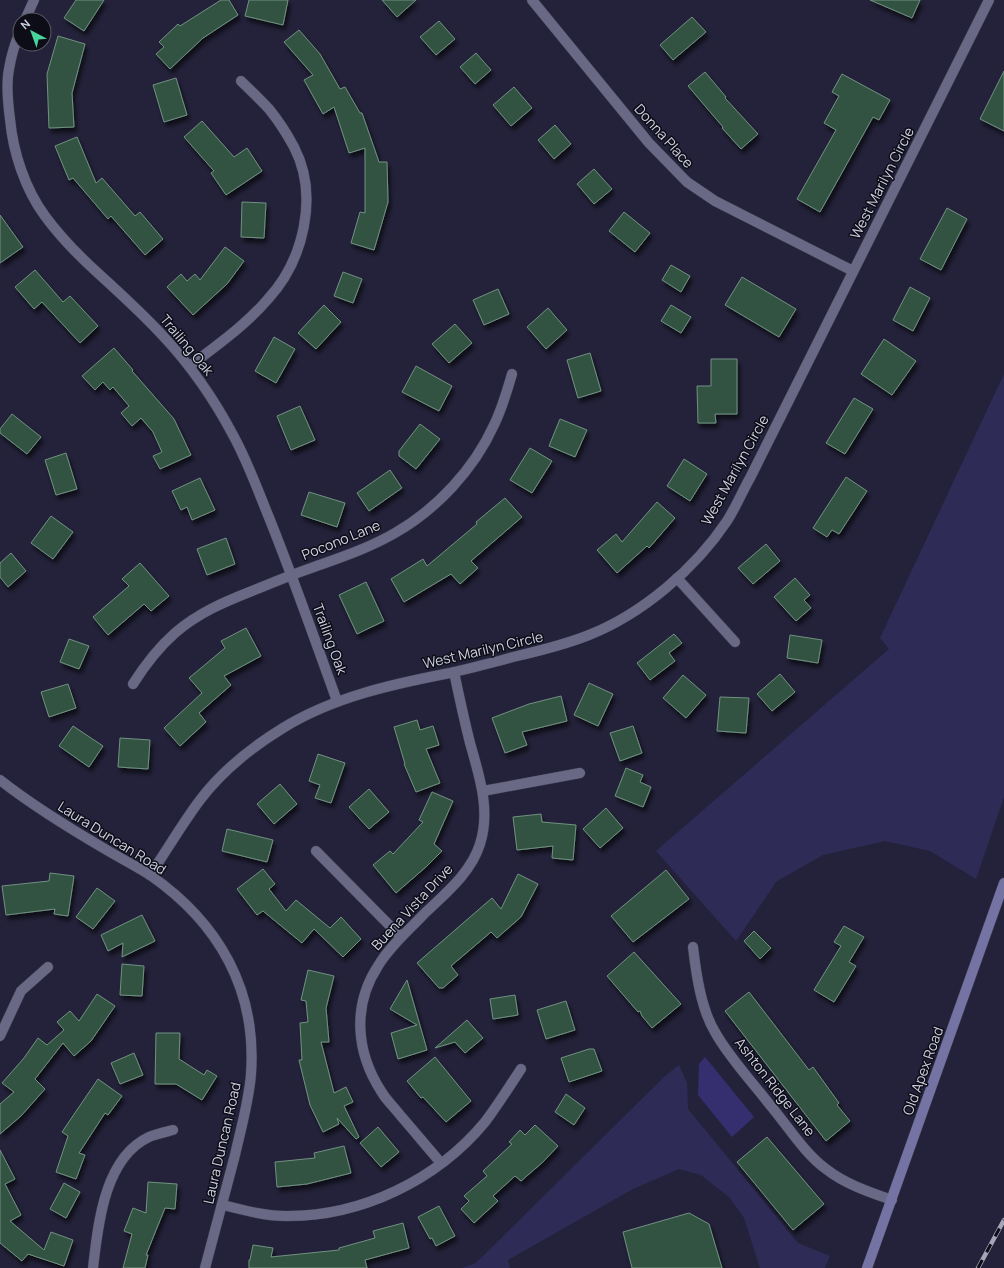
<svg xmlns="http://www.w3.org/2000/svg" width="1004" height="1268" font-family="Manrope,sans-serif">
<defs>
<filter id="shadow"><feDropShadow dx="2.5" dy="4.5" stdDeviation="2" flood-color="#0009"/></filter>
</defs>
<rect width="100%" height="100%" fill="#23223a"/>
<g fill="#2e2c56">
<path d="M1004 374V797L976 879 930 851 885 841 823 855 777 881 736 941 656 851 889 649 880 638Z"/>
<path d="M679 1065 687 1083 688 1109 798 1243 830 1256 825 1268H760L744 1218 729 1197 701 1175 679 1169 633 1189 508 1260 510 1268H462L476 1263 665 1076Z"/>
</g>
<path fill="#352f70" d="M705 1057 754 1117 732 1137 698 1095 699 1064Z"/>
<g fill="#335243" stroke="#719181" filter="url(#shadow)">
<path d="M76 0H104L84 31 64 18Z"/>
<path d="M221 0H229L238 15 203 38 170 69 156 54 164 47 159 42 178 24 180 26Z"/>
<path d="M249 0H288L283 25 245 16Z"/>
<path d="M382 0H416L397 17Z"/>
<path d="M870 0H920L912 18Z"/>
<path d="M692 17 706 32 673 60 660 45Z"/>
<path d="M439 21 455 39 436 55 420 37Z"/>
<path d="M299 30 320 54 340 89 345 87 360 113H362L379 162H387L388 202 374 250 351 243 360 212 365 213V148L349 153 334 107 323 114 304 80 313 75 284 42Z"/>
<path d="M58 36 85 44 72 93 74 127 49 128 47 74Z"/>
<path d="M476 53 491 70 475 84 460 67Z"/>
<path d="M1004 71V131L980 119Z"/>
<path d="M705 72 726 97 725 98 758 134 741 149 722 128 723 127 688 86Z"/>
<path d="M842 74 890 100 879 120 873 117 820 212 797 199 836 130 824 123 839 96 832 92Z"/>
<path d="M176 78 187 115 164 122 153 85Z"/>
<path d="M514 87 532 108 511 126 493 105Z"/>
<path d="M202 121 234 157 247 148 262 171 226 195 211 173 214 171 184 137Z"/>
<path d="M555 125 571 144 554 159 538 140Z"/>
<path d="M77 137 96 183 102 178 135 216 140 212 163 239 145 255 111 216 108 219 73 178 69 180 55 146Z"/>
<path d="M594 169 612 189 594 204 577 184Z"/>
<path d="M242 202 266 203 264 238 241 237Z"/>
<path d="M947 208 967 219 941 270 920 259Z"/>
<path d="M624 212 650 233 635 252 609 231Z"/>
<path d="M0 215 23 247 0 263Z"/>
<path d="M225 247 244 261 227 284 193 315 167 287 181 274 187 281 195 274 200 280Z"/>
<path d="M671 265 690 276 681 292 662 280Z"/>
<path d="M35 270 63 302 70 296 98 326 80 343 42 302 34 309 15 287Z"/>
<path d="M343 272 362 279 353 303 334 296Z"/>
<path d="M742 277 796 309 779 337 725 305Z"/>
<path d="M910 287 930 298 913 331 893 320Z"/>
<path d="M498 289 509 314 484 325 473 300Z"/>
<path d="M324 305 341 322 316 349 298 333Z"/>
<path d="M671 305 691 317 681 333 661 321Z"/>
<path d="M548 308 567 330 546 349 527 327Z"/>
<path d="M455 324 472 343 449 363 432 344Z"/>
<path d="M274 337 295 349 276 383 255 371Z"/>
<path d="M884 339 916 361 892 395 861 374Z"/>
<path d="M114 348 133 370 132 371 174 419 191 455 160 469 153 456 162 452 153 432 141 418 132 426 121 413 129 406 113 387 110 390 103 382 95 390 82 376Z"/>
<path d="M590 353 601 391 578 398 567 360Z"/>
<path d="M711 359H737V414H715L716 423H698L697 386H711Z"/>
<path d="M416 366 452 386 439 411 402 392Z"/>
<path d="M854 398 873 409 845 454 826 443Z"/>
<path d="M300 406 315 440 291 450 277 416Z"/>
<path d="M12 414 41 437 27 454 0 433V429Z"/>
<path d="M560 419 587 430 575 457 549 446Z"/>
<path d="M420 424 440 439 416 469 399 456V451Z"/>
<path d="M530 448 552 461 532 493 510 480Z"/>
<path d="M66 453 77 489 56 495 45 460Z"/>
<path d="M684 459 707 474 690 501 667 486Z"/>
<path d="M390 470 402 488 369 511 357 493Z"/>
<path d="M846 477 867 491 839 534 832 530 827 537 813 528Z"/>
<path d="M200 478 215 510 192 520 187 507 181 510 172 491Z"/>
<path d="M309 492 345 503 337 527 301 515Z"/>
<path d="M505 498 522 517 471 561 478 568 460 584 451 574 404 602 391 579 423 559 427 566 477 524 476 522Z"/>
<path d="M657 502 675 518 649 548 647 546 617 573 597 550 616 534 622 542Z"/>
<path d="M51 516 73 532 53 559 31 543Z"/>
<path d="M226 538 235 564 207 575 197 549Z"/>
<path d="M766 544 780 561 753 584 738 568Z"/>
<path d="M11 553 26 571 8 587 0 577V563Z"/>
<path d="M140 563 169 596 151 611 144 604 108 635 93 617 129 586 122 579Z"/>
<path d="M795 578 810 595 804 600 811 608 796 621 774 597Z"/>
<path d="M366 582 384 621 357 634 339 595Z"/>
<path d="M246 628 261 656 224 676 231 685 199 713 206 722 180 746 164 728 202 693 189 678 225 648 221 641Z"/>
<path d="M674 634 682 643 669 653 675 661 650 680 637 663Z"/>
<path d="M790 635 822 640 818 663 787 658Z"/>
<path d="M69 639 89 646 79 669 60 662Z"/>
<path d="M780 674 795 692 772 711 757 694Z"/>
<path d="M683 675 706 695 686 718 663 698Z"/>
<path d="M589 683 613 694 598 726 574 715Z"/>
<path d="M68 684 76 708 49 717 41 692Z"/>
<path d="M561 696 567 721 522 732 527 745 505 753 492 718 529 704Z"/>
<path d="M720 697 749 698 746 733 717 731Z"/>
<path d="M417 720 420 730 433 726 439 745 426 749 440 783 416 792 404 764H405L394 727Z"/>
<path d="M73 726 103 746 89 767 59 746Z"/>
<path d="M633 726 642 753 620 761 610 733Z"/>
<path d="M120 738 150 740 148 769 118 767Z"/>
<path d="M318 754 345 763 331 803 315 798 320 785 309 781Z"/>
<path d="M626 768 643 775 640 782 651 787 643 807 615 796Z"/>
<path d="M280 784 297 804 274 824 257 804Z"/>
<path d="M369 789 389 812 369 829 349 807Z"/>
<path d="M432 792 453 801 434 844 442 851 427 866 396 893 373 865 390 851 393 854 423 822 419 820Z"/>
<path d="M606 808 623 828 600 848 583 829Z"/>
<path d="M541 814 542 822 576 825 573 860 552 858 553 846 517 850 513 817Z"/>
<path d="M227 829 273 840 267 862 222 851Z"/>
<path d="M263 869 275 884 269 889 286 911 296 900 330 928 341 917 361 939 343 957 314 929 302 943 263 911 257 915 237 889Z"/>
<path d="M666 870 689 899 633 942 611 916Z"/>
<path d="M50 873 74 876 68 916 54 914 55 909 6 915 2 886 49 881Z"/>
<path d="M518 874 538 884 521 917 497 938 491 932 451 966 458 975 443 988H439L417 963 492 898 501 909Z"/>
<path d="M97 888 115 901 93 929 76 917Z"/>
<path d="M142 915 155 941 122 957 123 943 108 951 101 935Z"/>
<path d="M844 926 864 937 849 962 856 966 834 1002 814 990 841 946 834 942Z"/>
<path d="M754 931 771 948 760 959 744 941Z"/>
<path d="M634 952 681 1004 652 1028 642 1016 640 1011 638 1012 607 976Z"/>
<path d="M122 964 144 966 142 996 120 995Z"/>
<path d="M308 970 334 976 326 1008 329 1042H321L334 1093 346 1087 353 1102 344 1106 359 1137 356 1139 337 1118 339 1124 323 1132 310 1105 299 1060H302L300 1023 308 1022 306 1001 301 1000Z"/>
<path d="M407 980 427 1050 398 1059 391 1033 417 1025 390 1009Z"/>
<path d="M749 992 809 1070 813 1067 839 1103 837 1105 850 1121 826 1141 725 1011Z"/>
<path d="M97 994 115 1006 91 1041 74 1056 63 1043 35 1079 45 1089 21 1116 0 1134V1104L14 1092 2 1083 24 1058 38 1038 47 1045 64 1030 57 1022 70 1011 79 1021Z"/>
<path d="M515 995 518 1015 493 1019 490 999Z"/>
<path d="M566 1001 575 1030 546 1039 537 1010Z"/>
<path d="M467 1020 483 1038 465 1053 455 1042 435 1048Z"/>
<path d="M156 1033H180L179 1059 204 1075 207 1070 217 1076 202 1100 176 1084H155Z"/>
<path d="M589 1049H594L602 1071 569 1082 561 1058Z"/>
<path d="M134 1053 143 1075 120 1084 111 1063Z"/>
<path d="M435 1057 471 1101 446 1122 423 1097 421 1098 407 1081Z"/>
<path d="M98 1079 122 1096 108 1115 105 1113 79 1153 85 1155 76 1179 56 1172 68 1136 62 1132Z"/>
<path d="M566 1094 585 1108 574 1125 555 1112Z"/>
<path d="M535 1125 558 1146 543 1162 521 1181 515 1176 493 1196 498 1201 474 1223 461 1209 469 1201 464 1196 487 1176 483 1171 512 1144 509 1142 520 1130 525 1135Z"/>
<path d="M378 1127 399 1152 381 1167 360 1143Z"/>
<path d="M767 1137 824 1204 793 1230 737 1162Z"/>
<path d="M344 1146 351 1173 307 1184 277 1187 275 1162 315 1158 314 1153Z"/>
<path d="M0 1150 15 1179 5 1184 21 1215 10 1221 44 1250 51 1232 73 1240 64 1266 28 1254 22 1261 0 1243Z"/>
<path d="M148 1182 177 1184 175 1209 165 1208 146 1255H148L145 1268H123L132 1234 124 1231 133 1208 146 1213Z"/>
<path d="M64 1183 80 1192 66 1218 50 1209Z"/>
<path d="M439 1206 455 1236 436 1246 432 1238 430 1239 418 1217Z"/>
<path d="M689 1213 709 1224 722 1268H632L623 1232Z"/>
<path d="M403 1223 409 1248 365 1260 367 1268H249V1260H250L253 1245 273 1248 271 1257 339 1250V1248L375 1238 373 1231Z"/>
</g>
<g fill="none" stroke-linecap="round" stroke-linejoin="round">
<defs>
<g id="street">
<path d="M532 0 649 143 687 182 715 201 853 271"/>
<path d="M25 20 34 0"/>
<path d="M20 32C15 43 11 57 9 69 6 84 8 104 10 119 13 152 25 189 45 216 61 238 80 257 100 275 122 295 144 315 164 337 191 366 214 399 233 435 248 462 258 491 270 520 294 580 315 640 337 701"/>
<path d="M190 366C217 345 246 325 268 299 304 260 319 195 294 147 287 134 278 120 269 109 260 99 250 90 241 81"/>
<path d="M677 578 735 642"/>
<path d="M133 684C145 665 158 648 175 633 198 613 224 602 252 591 272 583 293 574 314 567 342 557 369 548 395 533 437 509 474 469 494 425 502 409 507 391 512 374"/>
<path d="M0 780C33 806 69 828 105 849 120 858 136 866 150 875 219 923 257 990 251 1074 249 1101 241 1128 235 1155 225 1193 215 1230 205 1268"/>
<path d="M483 791 580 773"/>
<path d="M316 851 401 937"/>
<path d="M150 875C167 850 182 824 200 800 222 771 252 747 283 728 333 697 393 684 450 673 471 668 492 663 513 657 539 651 564 645 589 635 642 614 695 569 727 521 736 507 742 492 750 478L989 0"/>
<path d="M693 947C696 973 701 1009 715 1032 728 1056 753 1083 770 1105 787 1125 805 1154 826 1169 845 1184 869 1192 892 1200"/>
<path d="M0 1036 21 991 48 967"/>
<path d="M441 1163C427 1147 414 1131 400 1115 394 1107 386 1100 381 1091 356 1052 352 1006 378 966 390 946 408 931 424 914 445 894 471 873 480 844 491 810 479 775 470 743 464 719 459 696 454 672"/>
<path d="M223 1205C243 1210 265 1216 285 1216 361 1217 437 1180 485 1122 498 1105 509 1087 521 1069"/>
<path d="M93 1268C98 1225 104 1158 149 1137 156 1134 165 1132 173 1130"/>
</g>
<path id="secondary" d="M867 1268 1004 883"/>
</defs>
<use href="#street" stroke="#3c3b4e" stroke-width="11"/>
<use href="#secondary" stroke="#3c3b4e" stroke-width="11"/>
<use href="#street" stroke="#696985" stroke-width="10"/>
<use href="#secondary" stroke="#7473a4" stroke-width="10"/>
<defs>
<path id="rail" d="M978 1268 1004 1220"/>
</defs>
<use href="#rail" stroke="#a4a5b6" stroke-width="4.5"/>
<use href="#rail" stroke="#0d0d18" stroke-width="3" stroke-dasharray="9" stroke-linecap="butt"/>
</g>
<g text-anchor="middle" stroke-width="3" stroke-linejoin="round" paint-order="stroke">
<g font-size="14" fill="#d0d1e0" stroke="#0d0d18">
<text transform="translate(664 136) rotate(48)" y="5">Donna Place</text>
<text transform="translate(882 183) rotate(-63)" y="5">West Marilyn Circle</text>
<text transform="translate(187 345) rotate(50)" y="5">Trailing Oak</text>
<text transform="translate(735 470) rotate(-61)" y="5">West Marilyn Circle</text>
<text transform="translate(341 540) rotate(-22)" y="5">Pocono Lane</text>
<text transform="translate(330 639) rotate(70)" y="5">Trailing Oak</text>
<text transform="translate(483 650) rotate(-13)" y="5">West Marilyn Circle</text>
<text transform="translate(112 838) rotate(32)" y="5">Laura Duncan Road</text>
<text transform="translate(412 907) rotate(-47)" y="5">Buena Vista Drive</text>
<text transform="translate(923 1071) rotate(-70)" y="5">Old Apex Road</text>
<text transform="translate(775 1087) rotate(52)" y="5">Ashton Ridge Lane</text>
<text transform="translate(222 1143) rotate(-77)" y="5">Laura Duncan Road</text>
</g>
</g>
<g transform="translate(32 32) rotate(319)"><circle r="19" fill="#0d0d18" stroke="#5b5b68"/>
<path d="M0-3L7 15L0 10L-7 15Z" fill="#49d49d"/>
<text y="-6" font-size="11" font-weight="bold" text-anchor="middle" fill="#d0d1e0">N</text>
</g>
</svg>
